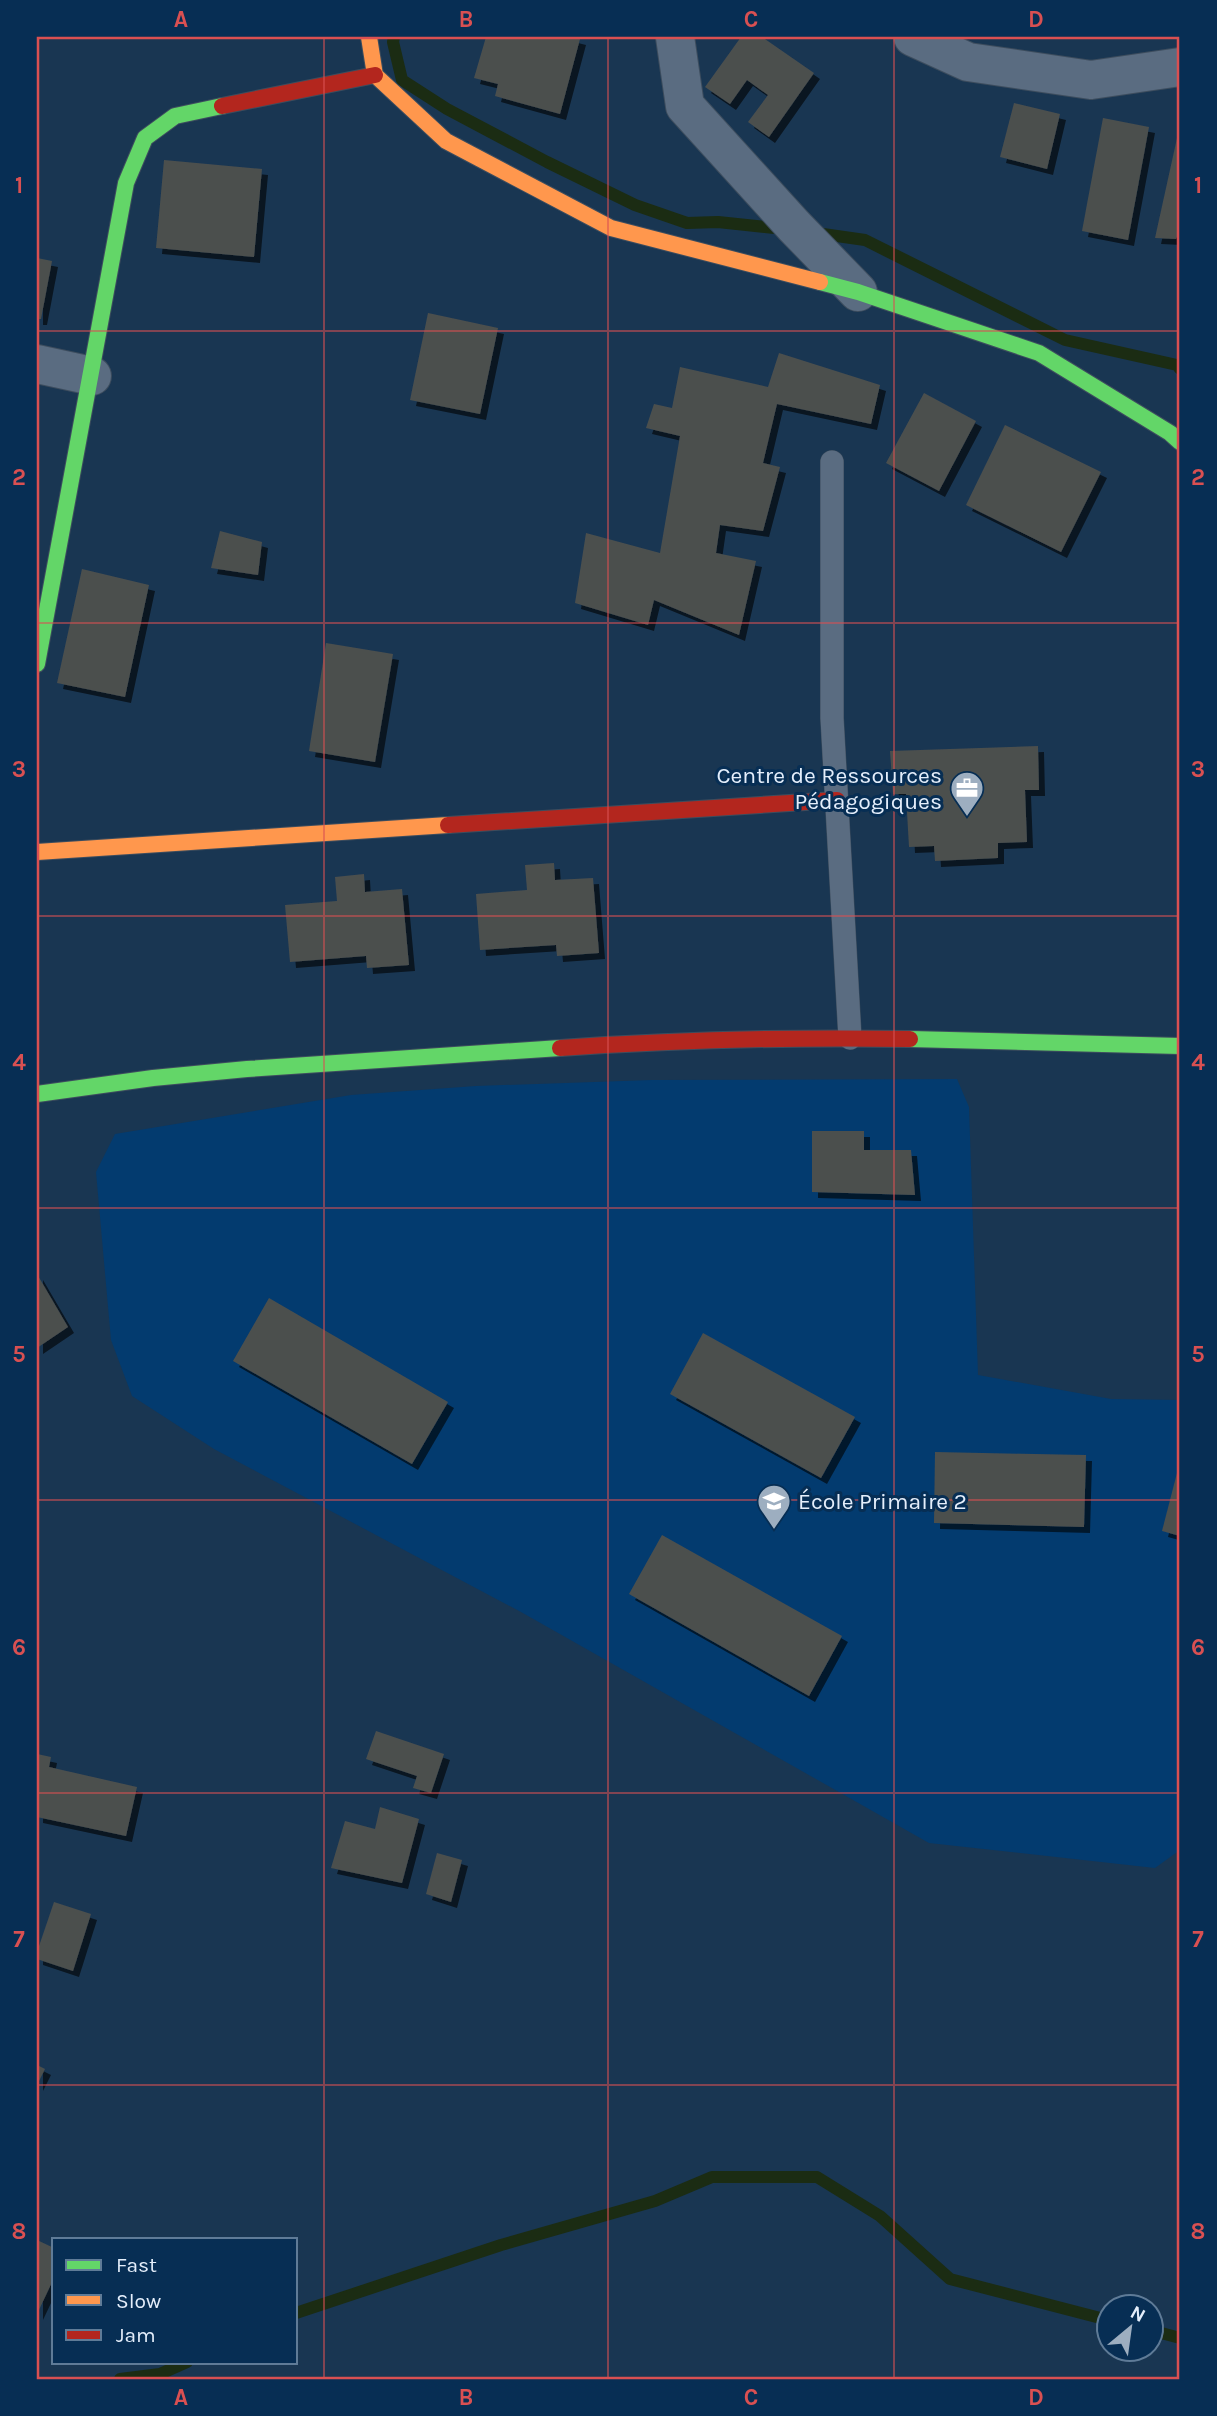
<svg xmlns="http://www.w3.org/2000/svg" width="1217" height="2416" font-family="Karla,sans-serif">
<defs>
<filter id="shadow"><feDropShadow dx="6" dy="6" stdDeviation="0" flood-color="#0009"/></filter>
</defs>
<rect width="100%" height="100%" fill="#193652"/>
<path fill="#033b6f" d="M957 1079 969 1107 978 1375 1111 1399 1180 1400V1850L1155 1868 929 1843 521 1612 214 1449 132 1396 111 1340 96 1172 115 1134 351 1095 476 1086 652 1080Z"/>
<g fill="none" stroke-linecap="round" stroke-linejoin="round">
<g stroke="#1b2c13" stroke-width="12">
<path d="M394 37 393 42 402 80 447 109 547 162 635 205 687 223 718 222 784 229"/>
<path d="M816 233 865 240 1065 340 1177 365 1180 369"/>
<path d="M296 2313 501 2245 655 2201 712 2177H817L880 2216 950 2279 1108 2320"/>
<path d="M1150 2330 1180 2338"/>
<path d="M120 2379 160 2374 187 2362"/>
</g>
</g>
<g fill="#4b4f4e" filter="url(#shadow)">
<path d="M486 37H572L580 39 560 114 495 96 498 84 474 78Z"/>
<path d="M741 37H762L814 73 769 137 748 122 768 95 747 80 730 104 705 87Z"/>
<path d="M1014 103 1060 114 1047 169 1000 157Z"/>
<path d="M1103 118 1149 127 1128 240 1082 231Z"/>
<path d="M1179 129 1180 230 1176 239 1155 238Z"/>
<path d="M164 160 262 169 254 257 156 248Z"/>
<path d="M37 258 52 261 41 319H37Z"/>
<path d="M428 313 498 328 480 414 410 400Z"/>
<path d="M779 353 880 385 871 424 777 404 763 463 780 467 763 531 720 525 716 553 756 561 739 635 654 600 648 625 575 603 586 533 660 553 680 436 646 428 654 404 672 408 680 367 768 387Z"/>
<path d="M924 393 976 421 939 491 886 463Z"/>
<path d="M1005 425 1101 472 1061 552 966 505Z"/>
<path d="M220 531 262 542 258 575 211 568Z"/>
<path d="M82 569 149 585 125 697 57 683Z"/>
<path d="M326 643 393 654 375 762 309 751Z"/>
<path d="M1038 746 1039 790H1025L1027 842 998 843V858L935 861 934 846 909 847 906 794H893L890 751Z"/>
<path d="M554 863 555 880 593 878 599 953 557 956 556 945 480 950 476 894 527 890 525 865Z"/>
<path d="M364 874 365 892 402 889 409 965 367 968 366 956 290 962 285 905 337 901 335 877Z"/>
<path d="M812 1131H864V1150H911L915 1195 812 1192Z"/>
<path d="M37 1274 68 1327 37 1348Z"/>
<path d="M269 1298 448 1402 412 1464 233 1361Z"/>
<path d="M703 1333 855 1417 821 1478 670 1394Z"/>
<path d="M935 1452 1086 1455 1084 1527 934 1523Z"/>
<path d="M1177 1473 1180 1474V1536L1162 1531Z"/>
<path d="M662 1535 842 1636 809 1696 629 1594Z"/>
<path d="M376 1731 444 1754 431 1793 413 1788 417 1776 366 1759Z"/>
<path d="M37 1754 51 1757 49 1767 137 1787 126 1836 37 1817Z"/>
<path d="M380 1807 419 1819 402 1883 331 1868 345 1821 375 1829Z"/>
<path d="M437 1853 462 1860 451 1902 426 1894Z"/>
<path d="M54 1902 91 1914 73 1971 37 1959V1952Z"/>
<path d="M37 2065 45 2069 37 2085Z"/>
<path d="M37 2240 54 2248V2278L37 2314Z"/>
</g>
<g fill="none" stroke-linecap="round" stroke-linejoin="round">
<defs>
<path id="lane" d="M832 462V718L850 1038"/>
<g id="street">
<path d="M675 37 685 106 794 226 858 292"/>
<path d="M913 37 968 62 1091 80 1180 67"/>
<path d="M37 364 92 376"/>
</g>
<g id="fast">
<path d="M820 282 858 292 1039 353 1170 433 1180 442"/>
<path d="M37 664 126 183 145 138 175 116 222 106"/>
<path d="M910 1039 1180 1046"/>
<path d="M37 1094 153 1078 247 1069 560 1048"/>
</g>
<g id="slow">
<path d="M369 37 375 75 446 141 611 228 820 282"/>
<path d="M37 852 448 825"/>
</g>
<g id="jam">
<path d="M222 106 375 75"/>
<path d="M448 825 837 800"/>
<path d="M560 1048C676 1040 794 1037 910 1039"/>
</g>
</defs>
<use href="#lane" stroke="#3d4d5e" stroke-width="24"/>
<use href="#street" stroke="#3d4d5e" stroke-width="40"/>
<use href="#fast" stroke="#3d4d5e" stroke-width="18"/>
<use href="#slow" stroke="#3d4d5e" stroke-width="18"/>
<use href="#jam" stroke="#3d4d5e" stroke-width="18"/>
<use href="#lane" stroke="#5a6c81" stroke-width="23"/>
<use href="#street" stroke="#5a6c81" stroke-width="38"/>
<use href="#fast" stroke="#63d668" stroke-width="16"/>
<use href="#slow" stroke="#ff974d" stroke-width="16"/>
<use href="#jam" stroke="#b3261e" stroke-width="16"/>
</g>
<path fill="none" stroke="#d95052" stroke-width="2" stroke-opacity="0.55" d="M324 37V2379M608 37V2379M894 37V2379M37 331H1180M37 623H1180M37 916H1180M37 1208H1180M37 1500H1180M37 1793H1180M37 2085H1180"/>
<defs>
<symbol id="office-pin" viewBox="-11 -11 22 30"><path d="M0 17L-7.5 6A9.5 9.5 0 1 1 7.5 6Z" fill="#9daec0" stroke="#072e54"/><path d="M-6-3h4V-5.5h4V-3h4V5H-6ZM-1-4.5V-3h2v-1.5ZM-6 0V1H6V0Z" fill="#fff"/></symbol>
<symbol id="school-pin" viewBox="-11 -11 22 30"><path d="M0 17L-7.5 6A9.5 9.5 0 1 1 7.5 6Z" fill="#9daec0" stroke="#072e54"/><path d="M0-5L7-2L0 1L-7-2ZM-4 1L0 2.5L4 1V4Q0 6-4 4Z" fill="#fff"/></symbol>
</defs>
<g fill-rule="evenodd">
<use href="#office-pin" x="948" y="769" width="38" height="52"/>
<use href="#school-pin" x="755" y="1482" width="38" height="52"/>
</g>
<g text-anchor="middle" stroke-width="6" stroke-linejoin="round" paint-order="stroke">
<g font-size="23" fill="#e4eefb" stroke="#072e54" text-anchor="end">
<text x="942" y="783">Centre de Ressources<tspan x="942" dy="26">Pédagogiques</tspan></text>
<text x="798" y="1509" text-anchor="start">École Primaire 2</text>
</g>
</g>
<rect width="1217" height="2416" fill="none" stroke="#072e54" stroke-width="77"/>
<rect x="52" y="2238" width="245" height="126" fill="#072e54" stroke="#5f7b97" stroke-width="2"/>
<rect x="66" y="2260" width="35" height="10" fill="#63d668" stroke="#5f7b97" stroke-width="2"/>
<text x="116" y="2272" font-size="21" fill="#e4eefb">Fast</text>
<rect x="66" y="2295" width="35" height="10" fill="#ff974d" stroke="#5f7b97" stroke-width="2"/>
<text x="116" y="2308" font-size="21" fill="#e4eefb">Slow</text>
<rect x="66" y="2330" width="35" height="10" fill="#b3261e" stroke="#5f7b97" stroke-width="2"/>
<text x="116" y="2342" font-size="21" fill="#e4eefb">Jam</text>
<g transform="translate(1130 2328) rotate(29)"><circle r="33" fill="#072e54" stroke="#5f7b97" stroke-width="2"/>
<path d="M0-5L12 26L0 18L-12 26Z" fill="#9daec0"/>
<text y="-10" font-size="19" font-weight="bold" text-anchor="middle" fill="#e4eefb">N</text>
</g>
<rect x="38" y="38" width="1140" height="2340" fill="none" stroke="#d95052" stroke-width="2.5"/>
<g font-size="23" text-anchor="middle" font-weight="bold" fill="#d95052">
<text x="181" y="27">A</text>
<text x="466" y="27">B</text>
<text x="751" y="27">C</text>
<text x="1036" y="27">D</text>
<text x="19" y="193">1</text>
<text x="1198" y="193">1</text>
<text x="19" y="485">2</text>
<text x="1198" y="485">2</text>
<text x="19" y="777">3</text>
<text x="1198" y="777">3</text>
<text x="19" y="1070">4</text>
<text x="1198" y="1070">4</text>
<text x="19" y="1362">5</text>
<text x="1198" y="1362">5</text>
<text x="19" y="1655">6</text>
<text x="1198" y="1655">6</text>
<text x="19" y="1947">7</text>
<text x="1198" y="1947">7</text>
<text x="19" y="2239">8</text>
<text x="1198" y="2239">8</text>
<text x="181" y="2405">A</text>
<text x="466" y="2405">B</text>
<text x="751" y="2405">C</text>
<text x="1036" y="2405">D</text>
</g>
</svg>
